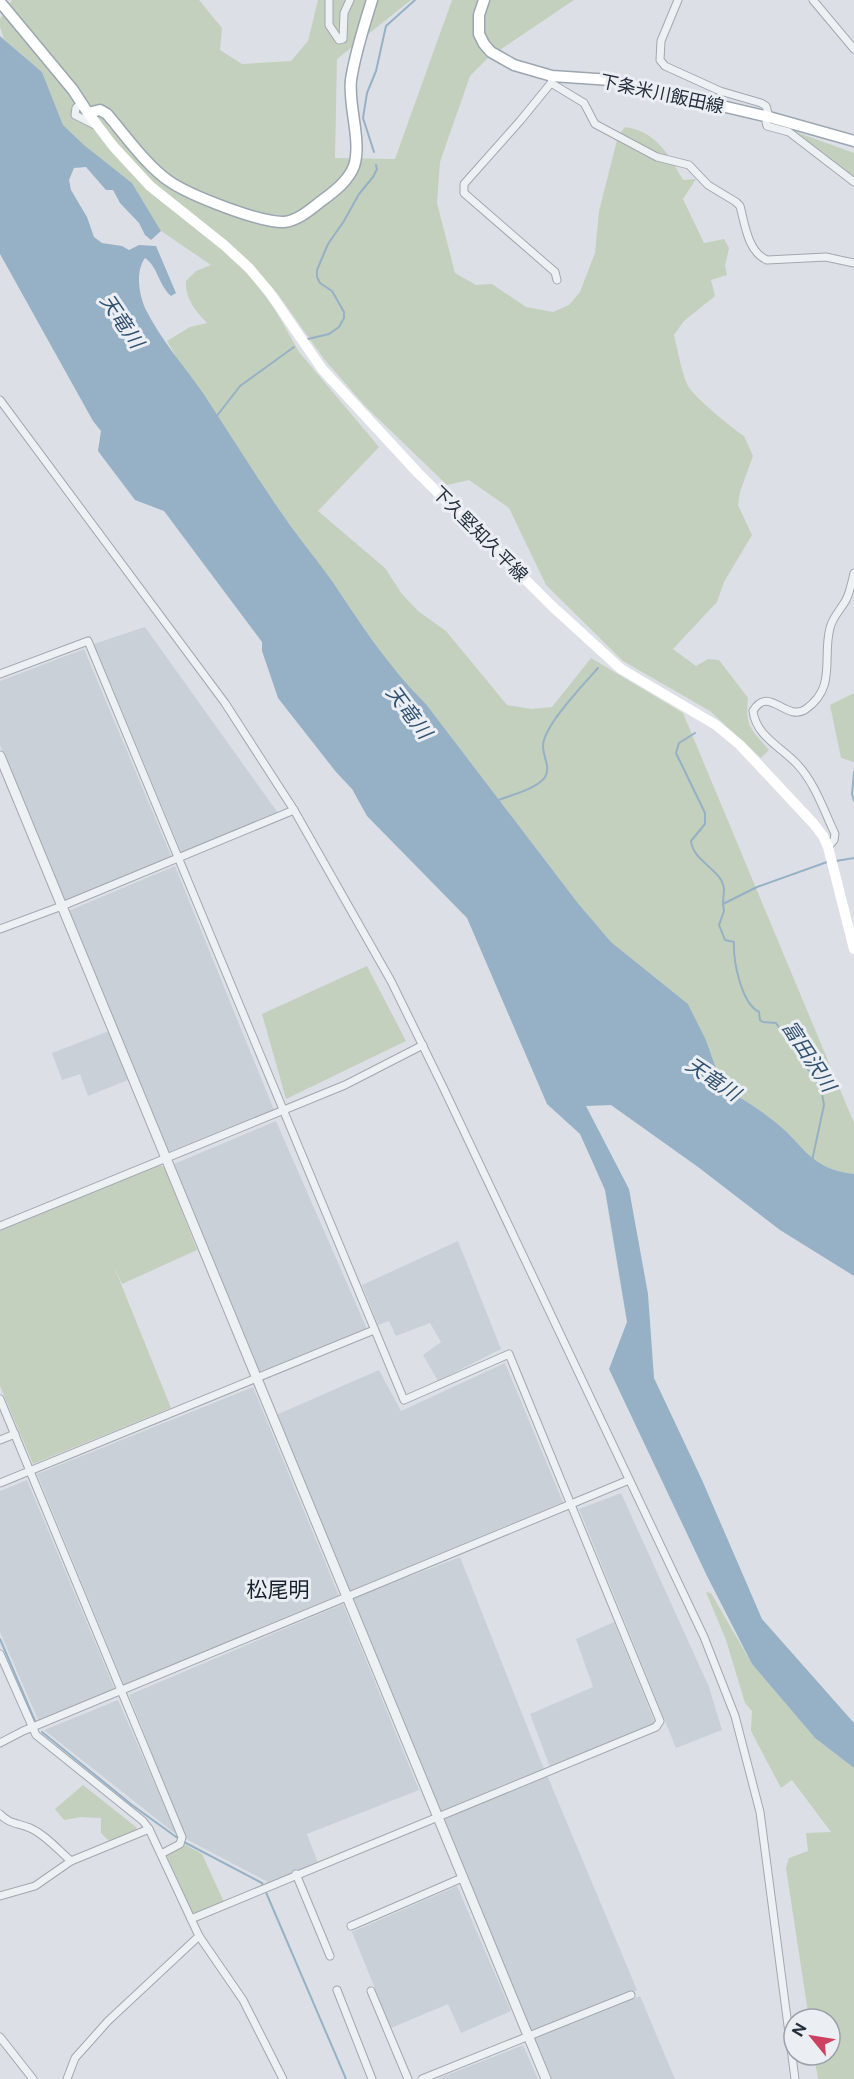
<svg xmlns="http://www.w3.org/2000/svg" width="854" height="2079" font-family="'Public Sans','Noto Sans JP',sans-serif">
<rect width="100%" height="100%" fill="#dce0e6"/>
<g fill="#cad0d8">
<path d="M145 627 278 813 182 854 94 644Z"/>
<path d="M84 649 172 858 65 901 0 745V681Z"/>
<path d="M175 866 274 1110 168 1152 68 911Z"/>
<path d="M109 1031 128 1080 88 1096 80 1074 62 1080 52 1053Z"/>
<path d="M276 1121 367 1329 258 1373 174 1164Z"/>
<path d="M458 1241 501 1349 438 1381 423 1355 441 1342 430 1323 396 1336 389 1321 378 1325 362 1285Z"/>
<path d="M505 1363 563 1502 348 1592 276 1415 379 1370 401 1411Z"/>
<path d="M253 1387 339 1596 124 1685 37 1474Z"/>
<path d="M27 1480 115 1690 39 1722 0 1632V1491Z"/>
<path d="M621 1493 709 1687 722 1730 676 1748 579 1509Z"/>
<path d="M460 1557 544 1769 439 1813 351 1599Z"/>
<path d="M343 1604 419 1790 307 1834 318 1863 268 1882 186 1839 129 1695Z"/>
<path d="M614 1622 655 1723 550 1767 530 1714 593 1687 576 1639Z"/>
<path d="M118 1700 177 1835 44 1730Z"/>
<path d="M547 1775 637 1990 530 2032 442 1820Z"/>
<path d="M457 1886 511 2011 461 2033 448 2004 391 2028 352 1932Z"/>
<path d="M640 1996 675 2079H550L533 2039Z"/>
<path d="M523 2045 538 2079H437Z"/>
</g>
<g fill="#c3d0bd">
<path d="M12 0H199L222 28 220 50 242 64 291 61 308 41 318 0H411L337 59 335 158 395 159 452 0H574L488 58 470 76 440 162 437 203 455 273 476 285 492 284 526 307 553 312 569 305 580 292 595 253 599 211 618 136 625 127C656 131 669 155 683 180L696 179 683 199 704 243 724 239 729 248 725 266 727 275 711 280 715 296 684 321 674 335C678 351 681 371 688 386 693 396 734 430 744 436L753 456 740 492 738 505 752 535 724 582 717 602 673 649 696 666 708 659 719 660 748 698C745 727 751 729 769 750L761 758 710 711 623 661 546 585 509 508 469 480 447 485 364 405 324 359 277 293 258 286 276 311 299 352 379 447 318 511 385 568 402 594 418 611 446 631 507 705 532 709 552 707 591 658 683 713 854 1123V1174C809 1169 805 1145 774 1121 758 1108 741 1098 723 1088L706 1040 688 1004 611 942 577 902 426 704 406 685 388 662 315 558 279 510 179 362 167 341 190 327 207 323C195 310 185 299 186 281L196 271 211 265 161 231 132 183 84 145 63 125 42 72 4 39 0 27V19Z"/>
<path d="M796 132 854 153V180Z"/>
<path d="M854 693V762L841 758 830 705Z"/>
<path d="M367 966 406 1041 286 1099 262 1014Z"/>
<path d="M160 1165 165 1168 197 1250 122 1284 113 1264 171 1408 33 1464 0 1386V1231Z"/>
<path d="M706 1592 711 1593 752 1664 815 1738 854 1768V2079H818L814 2055H830V2019H809L786 1868 789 1858 808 1851 806 1833 831 1832 792 1780 781 1788 751 1731 752 1711 745 1703 726 1640Z"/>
<path d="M83 1785 136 1827 137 1831 110 1842 101 1833V1818L81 1817 64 1820 55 1809Z"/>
<path d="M184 1844 202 1854 224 1902 196 1913 192 1912 166 1854Z"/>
</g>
<path fill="#96b1c6" d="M0 36 42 72 63 125 84 145 132 183 161 231 151 240 145 235 139 223 120 203 113 190H106L86 167 74 168 69 180 71 190 87 217 94 237 102 243 122 246 129 250 139 245 156 246 176 293 171 296C158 284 158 267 145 258 135 272 139 295 146 310 161 340 184 366 203 393 228 431 252 470 278 508 295 533 314 556 332 581 361 624 389 668 426 704L577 902 611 942 688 1004 706 1040 723 1088C741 1098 758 1108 774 1121 805 1145 809 1169 854 1174V1276L780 1230 698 1167 611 1105 586 1106 629 1189 648 1294 654 1378 702 1480 762 1619 854 1723V1768L815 1738 752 1664 707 1576 609 1369 627 1322 605 1190 580 1134 547 1104 467 918 367 816 352 789 336 772 278 698 262 651V642L164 511 135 500 98 451 101 431 93 421 0 254Z"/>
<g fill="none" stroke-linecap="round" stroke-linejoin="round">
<g stroke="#96b1c6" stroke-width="2">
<path d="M374 152 363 118 367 93 376 71 386 26 415 0"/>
<path d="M308 339 329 334 339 327 344 318V312L332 291 320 283 317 277V270L328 244 344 221 359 194 373 177 377 169 376 165"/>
<path d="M216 417 240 386 294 347"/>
<path d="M695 733 679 743 676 753 705 813V824L691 841C693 862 722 869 724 889 724 893 723 899 723 904"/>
<path d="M854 772 852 794 854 801"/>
<path d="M496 801C508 796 539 788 545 777 551 767 543 757 543 746 543 726 585 683 598 668"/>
<path d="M836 861 854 858"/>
<path d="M812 1161 824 1105 822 1094 817 1082 776 1023 763 1022 760 1020 759 1012C741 1003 733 960 734 942L725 940 719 925 724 911 723 904 757 887 827 862"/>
<path d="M0 1639 35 1721"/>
<path d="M42 1732 132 1805 179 1839"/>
<path d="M184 1842 262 1883 346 2079"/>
</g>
<defs>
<g id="minor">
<path d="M329 0V25L339 40 343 39 344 13 350 0"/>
<path d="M678 0 661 41 660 60 665 66 720 91 761 103 766 106 769 117 766 122 767 126 789 132 854 182"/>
<path d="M813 0 854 49"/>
<path d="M552 79 551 83 520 121 464 184V193L555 272 557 280"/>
<path d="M551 83 584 103 595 124 657 157 689 165 708 185 736 202 740 206C745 225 748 252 767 260L826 257 854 263"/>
<path d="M82 103 76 108 75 115 95 125"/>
<path d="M0 400 225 703 294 810 391 981 443 1087 704 1637 735 1716 760 1812 795 2079"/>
<path d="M0 674 88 641 404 1400 509 1354 660 1721 656 1727 191 1919"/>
<path d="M828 847 834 840 835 834C824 811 815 783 797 764 781 747 756 736 753 711 769 684 786 723 806 709 837 687 822 658 830 628 832 618 841 609 846 600 850 592 852 582 854 573"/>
<path d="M0 929 62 906 294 810"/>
<path d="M0 1226 345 1085 423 1045"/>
<path d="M0 1399 182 1837 180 1844 161 1854"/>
<path d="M0 1440 15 1434"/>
<path d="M0 1483 374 1330"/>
<path d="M0 1654 36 1735 143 1821 149 1829 199 1936 243 2000 283 2079"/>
<path d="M0 1743 23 1731 629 1480"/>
<path d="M0 1814C9 1824 18 1823 30 1828 46 1835 58 1850 71 1861"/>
<path d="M296 1874 330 1956"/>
<path d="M0 1896 35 1886 71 1861 149 1829"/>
<path d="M351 1926 462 1878"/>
<path d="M337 1990 372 2079"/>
<path d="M371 1991 408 2079"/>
<path d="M0 2037 33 2079"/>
<path d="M67 2079 75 2058 108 2021 199 1936"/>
<path d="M422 2079 631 1995"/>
</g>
<path id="tertiary" d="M0 756 546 2079"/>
<g id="primary">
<path d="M484 0 479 15V34L484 44 491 52 514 65 552 76 611 80 769 117 854 141"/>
<path d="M0 2 73 90 88 113 100 110 107 114C125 135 146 165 169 181 189 195 260 223 284 222 297 221 310 210 320 202 332 193 348 182 354 166 362 141 348 106 351 80 355 53 364 26 372 0"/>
</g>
</defs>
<use href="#minor" stroke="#a2a7b0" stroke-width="9"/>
<use href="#tertiary" stroke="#a2a7b0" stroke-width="11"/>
<use href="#primary" stroke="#9ba6b1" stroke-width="13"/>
<use href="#minor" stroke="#eef1f4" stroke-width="7"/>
<use href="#tertiary" stroke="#eef1f4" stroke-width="9"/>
<path stroke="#fff" stroke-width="10" d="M88 113 113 146 150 186 224 245 249 268 270 293 322 369 418 473 552 606 621 669 716 725 740 745 813 823 823 836 828 847 854 949"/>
<use href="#primary" stroke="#fff" stroke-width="10"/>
</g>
<g text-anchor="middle" stroke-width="6" stroke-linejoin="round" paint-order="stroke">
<g font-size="18" fill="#262f3c" stroke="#ebeff4">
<text transform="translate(662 94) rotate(12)" y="6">下条米川飯田線</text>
<text transform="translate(480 534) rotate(45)" y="6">下久堅知久平線</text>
</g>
<g font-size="20" font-style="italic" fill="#31516f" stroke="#ebeff4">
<text transform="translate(122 321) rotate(56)" y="7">天竜川</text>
<text transform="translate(409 712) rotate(53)" y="7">天竜川</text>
<text transform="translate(809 1056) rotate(57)" y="7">富田沢川</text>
<text transform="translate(713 1079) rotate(34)" y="7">天竜川</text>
</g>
<g font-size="21" fill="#18212c" stroke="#ebeff4">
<text x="278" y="1597">松尾明</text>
</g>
</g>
<g transform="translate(812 2037) rotate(300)"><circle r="28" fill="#ebeff4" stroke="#9ca2aa" stroke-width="1.5"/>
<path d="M0-4.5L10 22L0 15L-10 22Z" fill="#cc4060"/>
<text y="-9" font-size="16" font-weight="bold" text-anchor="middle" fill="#262f3c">N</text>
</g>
</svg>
